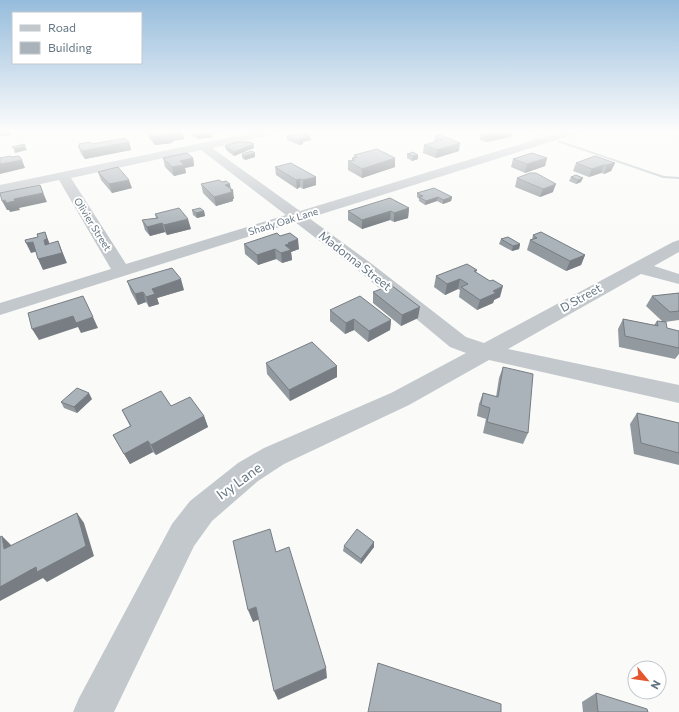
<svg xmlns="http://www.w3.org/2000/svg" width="679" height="712" font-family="Commissioner,sans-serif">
<rect width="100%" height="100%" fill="#fafaf8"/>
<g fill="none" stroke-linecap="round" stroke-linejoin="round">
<g fill="#bbc7cb" fill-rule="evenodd">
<path d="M527 131H532L543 135 540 136Z"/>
<path d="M558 140 664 176 679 177V179L663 178 558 142Z"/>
</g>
<path fill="#c3c8cc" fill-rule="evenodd" d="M260 131H280L275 134 212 148 300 211 564 131H580L579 133 309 218 372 264 466 337 484 343 673 242 679 240V252L654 266 679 274V284L641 274 508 349 679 385V403L489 360 409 405 284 464 258 481 212 521 194 546 114 712H73L79 698 172 524 190 501 238 463 264 448 391 393 466 353 450 347 360 272 295 222 0 315V303L111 269 59 180 0 193V185ZM201 150 286 215 126 264 71 178Z"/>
</g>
<g fill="#929a9f">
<path d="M147 131H182L184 139 173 141 172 143 155 145 149 138Z"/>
<path d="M192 131 212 133 213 137 198 139 192 135Z"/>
<path d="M481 131H512L511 137 486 142 480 140Z"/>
<path d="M441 135 459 151 436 158 423 153 424 145 434 142 435 136Z"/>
<path d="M287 136 311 140 303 142V144L299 145 287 140Z"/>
<path d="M129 142 131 150 85 159 81 154 78 146H80L79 144Z"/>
<path d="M254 144V148L234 156 226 150 225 146Z"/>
<path d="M255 153V157L245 160 242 158V154Z"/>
<path d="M407 154 418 155V159L412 161 407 158Z"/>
<path d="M354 155 395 167 362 178 348 170V161L352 160V158H354Z"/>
<path d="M163 158H193L194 166 185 168 186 173 174 176 165 167Z"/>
<path d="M547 158 545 166 525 173 511 167 513 159Z"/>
<path d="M576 163H615L611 171 604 174 601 173 589 177 573 171Z"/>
<path d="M275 167 316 185 303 189 300 187 297 189 276 175Z"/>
<path d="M98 172 132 188 112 193 101 180Z"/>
<path d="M576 175 581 182 576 184 569 181 571 177Z"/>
<path d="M517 178 553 192 540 197 515 187Z"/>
<path d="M201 184 230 188 234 199H233V201L216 206 203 193Z"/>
<path d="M417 193 452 197 451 201 443 204 437 201 425 205 419 201V199L417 197Z"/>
<path d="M409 208 408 218 394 222 390 220 362 229 348 220V211Z"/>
<path d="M192 210 204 211 205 216 197 218 193 215Z"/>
<path d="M155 214 191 229 167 235 165 232 150 236 145 230 142 220 156 218Z"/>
<path d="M533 235 585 255 581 265 566 271 527 250 530 240H532Z"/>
<path d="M501 239 520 244 519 249 512 251 499 244Z"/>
<path d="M244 244 299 249 291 252 292 260 282 263 276 259 258 265 245 254Z"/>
<path d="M477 270 476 273 500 297 494 300 493 303 477 310 459 297 460 290 458 289 445 295 434 287 436 276Z"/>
<path d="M127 281 184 290 157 298 159 304 149 307 146 302 138 305 131 292Z"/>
<path d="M373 292 418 318 401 326 373 303Z"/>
<path d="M679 293V320L665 322 667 328 679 332V354L675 359 619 347 618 329 623 319 654 325 657 321 663 322 646 306 652 296Z"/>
<path d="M330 310 391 320 390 330 368 342 354 330 345 334 330 321Z"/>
<path d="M266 363 337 366V377L290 401 267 374Z"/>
<path d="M503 367 528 433 523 444 483 433 486 419 477 416 479 404 483 393 496 397 499 378Z"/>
<path d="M92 399 77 413 64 408 61 402Z"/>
<path d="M171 406 204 416 208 427 156 455 153 452 130 464 113 435 130 426 122 410Z"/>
<path d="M637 413 679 423V465L634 454 630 424Z"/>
<path d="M374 542V547L361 564 343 551 344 546Z"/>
<path d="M596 693 648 712H583L582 702Z"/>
</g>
<g fill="#777d82">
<path d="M9 131 11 135 0 136V132Z"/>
<path d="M182 131 184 139 173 141 172 143 155 145 153 137Z"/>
<path d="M213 131H223L213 133Z"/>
<path d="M504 131H512L511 137 486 142 487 134Z"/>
<path d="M212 133 213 137 198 139 197 136Z"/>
<path d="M310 136 311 140 303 142V144L299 145V141L300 139Z"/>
<path d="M129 142 131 150 85 159 82 151Z"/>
<path d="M460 143 459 151 436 158 437 150Z"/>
<path d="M254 144V148L234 156V152Z"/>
<path d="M25 146 27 150 15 153 14 149Z"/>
<path d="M255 153V157L245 160 244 156Z"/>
<path d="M418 155V159L412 161 413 156Z"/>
<path d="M193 158 194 166 185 168 186 173 174 176 172 167 180 161Z"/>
<path d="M395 158V167L362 178V169Z"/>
<path d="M547 158 545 166 525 173 527 164Z"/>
<path d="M22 160 25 168 0 174V164Z"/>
<path d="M615 163 611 171 604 174 607 165Z"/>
<path d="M604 165 601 173 589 177 592 169Z"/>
<path d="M316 177V185L303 189V180Z"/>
<path d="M583 178 581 182 576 184 578 180Z"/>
<path d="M300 179V187L297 189 296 180Z"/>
<path d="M129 180 132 188 112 193 109 184Z"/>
<path d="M230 184 231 190H233L234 199H233V201L216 206 214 197 225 185Z"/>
<path d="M556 184 553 192 540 197 543 189Z"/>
<path d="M40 185 47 202 19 208 20 210 10 212 9 210H7L2 201 14 199Z"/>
<path d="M438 197 437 201 425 205 426 201Z"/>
<path d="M452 197 451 201 443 204V200Z"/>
<path d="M409 208 408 218 394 222V213Z"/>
<path d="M204 211 205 216 197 218 196 213Z"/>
<path d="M391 211 390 220 362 229V220Z"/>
<path d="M188 219 191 229 167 235 164 225Z"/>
<path d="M162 223 165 232 150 236 147 227Z"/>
<path d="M45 232 49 242 51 249 45 245 44 240Z"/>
<path d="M298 239 299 249 291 252 292 260 282 263 281 253 285 245 288 243Z"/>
<path d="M58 241 67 263 43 270 38 259Z"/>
<path d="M33 242 38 251 31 253 26 243Z"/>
<path d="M520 244 519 249 512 251 513 246Z"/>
<path d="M275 249 276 259 258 265 257 255Z"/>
<path d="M585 255 581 265 566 271 570 261Z"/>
<path d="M181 279 184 290 157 298 159 304 149 307 146 297 152 289Z"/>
<path d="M460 279 458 289 445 295 447 284Z"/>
<path d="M503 286 500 297 494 300 493 303 477 310 480 300 493 291Z"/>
<path d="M143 292 146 302 138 305 135 294Z"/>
<path d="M420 307 418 318 401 326 402 315Z"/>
<path d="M73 316 93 317 98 328 81 333 78 327 39 340 32 329Z"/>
<path d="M354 319V330L345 334 346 323Z"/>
<path d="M391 320 390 330 368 342 369 331Z"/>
<path d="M337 366V377L290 401 289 390Z"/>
<path d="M89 393 92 399 77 413 74 407Z"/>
<path d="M204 416 208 427 156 455 151 445Z"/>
<path d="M148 441 153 452 130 464 124 454Z"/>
<path d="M77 513 84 523 94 556 47 582 43 578 0 601V587Z"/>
<path d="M2 536 12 546 4 549Z"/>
<path d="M374 542V547L361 564V559Z"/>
<path d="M256 607 260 619 253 622 248 610Z"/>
<path d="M326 668 327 678 278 700 274 691Z"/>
</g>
<g fill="#aab3b9" stroke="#777d82">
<path d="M147 131H182L171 133V135L153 137Z"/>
<path d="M192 131H210L212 133 197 136Z"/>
<path d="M485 131H504L487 134 482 132Z"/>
<path d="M303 133 310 136 300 139 303 140 299 141 287 136Z"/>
<path d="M441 135 460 143 437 150 424 145 442 140 435 136Z"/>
<path d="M125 138 129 142 82 151 78 146H80L79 144 90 142 92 144Z"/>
<path d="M237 142H250L254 144 234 152 225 146Z"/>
<path d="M24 144 25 146 14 149 12 147Z"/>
<path d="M377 149 395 158 362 169 348 161 355 160 352 158 357 157 354 155Z"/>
<path d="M252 151 255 153 244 156 242 154Z"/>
<path d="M413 152 418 155 413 156 407 154Z"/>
<path d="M187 153 193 158 180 161 184 165 172 167 163 158Z"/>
<path d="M532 153 547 158 527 164 513 159Z"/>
<path d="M10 156 11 157 19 156 22 160 0 164V158Z"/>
<path d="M595 156 615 163 607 165H604L592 169 576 163Z"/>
<path d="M291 163 316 177 303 180 300 179 296 180 275 167Z"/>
<path d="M118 167 129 180 109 184 98 172Z"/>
<path d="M530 173H536L556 184 543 189 517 178Z"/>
<path d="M576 175 583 178 578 180 571 177Z"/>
<path d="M219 180 222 182 226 181 230 184 225 185 233 190H230L232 192 214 197 201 184Z"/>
<path d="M40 185 43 193 14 199 15 201 6 203 5 200 2 201 0 193Z"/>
<path d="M434 188 452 197 443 200 438 197 426 201 419 197 423 196 417 193Z"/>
<path d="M390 198 409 208 394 213 391 211 362 220 348 211Z"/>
<path d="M179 208 188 219 164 225 162 223 147 227 142 220 158 218 155 214Z"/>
<path d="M200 208 204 211 196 213 192 210Z"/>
<path d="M45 232 47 239 44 240 45 245 58 241 62 253 38 259 33 242 26 243 25 240 38 237 37 234Z"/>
<path d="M541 232 585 255 570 261 530 240 537 238 533 235Z"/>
<path d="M277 233 280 236 290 233 298 239 288 243 290 244 285 245 291 250 281 253 275 249 257 255 244 244Z"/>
<path d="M508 237 520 244 513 246 501 239Z"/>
<path d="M467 264 477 270 474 271 490 281 493 280 503 286 493 291 496 293 480 300 461 287 468 284 460 279 447 284 436 276Z"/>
<path d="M172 268 181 279 152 289 155 294 146 297 143 292 135 294 127 281Z"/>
<path d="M391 285 420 307 402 315 373 292Z"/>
<path d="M679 293V311L670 312 652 296Z"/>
<path d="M83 296 93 317 76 323 73 316 32 329 28 313Z"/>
<path d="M360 296 391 320 369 331 354 319 346 323 330 310Z"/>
<path d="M623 319 658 326 657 321 666 322 667 328 679 331V348L625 336Z"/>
<path d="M312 342 337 366 289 390 266 363Z"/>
<path d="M503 367 533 374 528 433 487 422 490 408 481 405 483 393 498 397Z"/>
<path d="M77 388 89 393 74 407 61 402Z"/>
<path d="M161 391 171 406 190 397 204 416 151 445 148 441 124 454 113 435 131 426 122 410Z"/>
<path d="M637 413 679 423V453L641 443Z"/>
<path d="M77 513 86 546 37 572 36 567 0 587V537L2 536 4 549Z"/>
<path d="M270 529 276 552 289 547 326 668 274 691 256 607 248 610 233 541Z"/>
<path d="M357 529 374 542 361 559 344 546Z"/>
<path d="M378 663 501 704V712H368Z"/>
<path d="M596 693 647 709 648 712H598Z"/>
</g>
<linearGradient id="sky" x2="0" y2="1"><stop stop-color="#96bcdc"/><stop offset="0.57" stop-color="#fdfdfc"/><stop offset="1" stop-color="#fdfdfc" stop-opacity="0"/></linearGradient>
<rect width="679" height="231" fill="url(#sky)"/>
<g text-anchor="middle" stroke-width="4" stroke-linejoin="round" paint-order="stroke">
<g font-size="10" fill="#657683" stroke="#fff">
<text transform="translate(283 221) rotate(-17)" y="4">Shady Oak Lane</text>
<text transform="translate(93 224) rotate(58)" y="4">Olivier Street</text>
</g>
<g font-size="12" fill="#657683" stroke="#fff">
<text transform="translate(355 261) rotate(38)" y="4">Madonna Street</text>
<text transform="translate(581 298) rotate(-29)" y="4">D Street</text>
</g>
<g font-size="14" fill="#657683" stroke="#fff">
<text transform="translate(239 481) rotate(-36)" y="5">Ivy Lane</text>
</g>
</g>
<rect x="12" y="12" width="130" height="52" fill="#ffffff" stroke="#c1c8cd"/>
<rect x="20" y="25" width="20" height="6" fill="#c3c8cc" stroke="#c1c8cd"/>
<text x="48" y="32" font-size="12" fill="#657683">Road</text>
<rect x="20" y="42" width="20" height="12" fill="#aab3b9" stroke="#c1c8cd"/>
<text x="48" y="52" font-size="12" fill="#657683">Building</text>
<g transform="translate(647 680) rotate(119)"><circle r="19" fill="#ffffff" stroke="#c1c8cd"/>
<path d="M0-3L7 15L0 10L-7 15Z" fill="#e4572e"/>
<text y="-6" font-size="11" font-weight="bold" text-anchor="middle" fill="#657683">N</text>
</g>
</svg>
